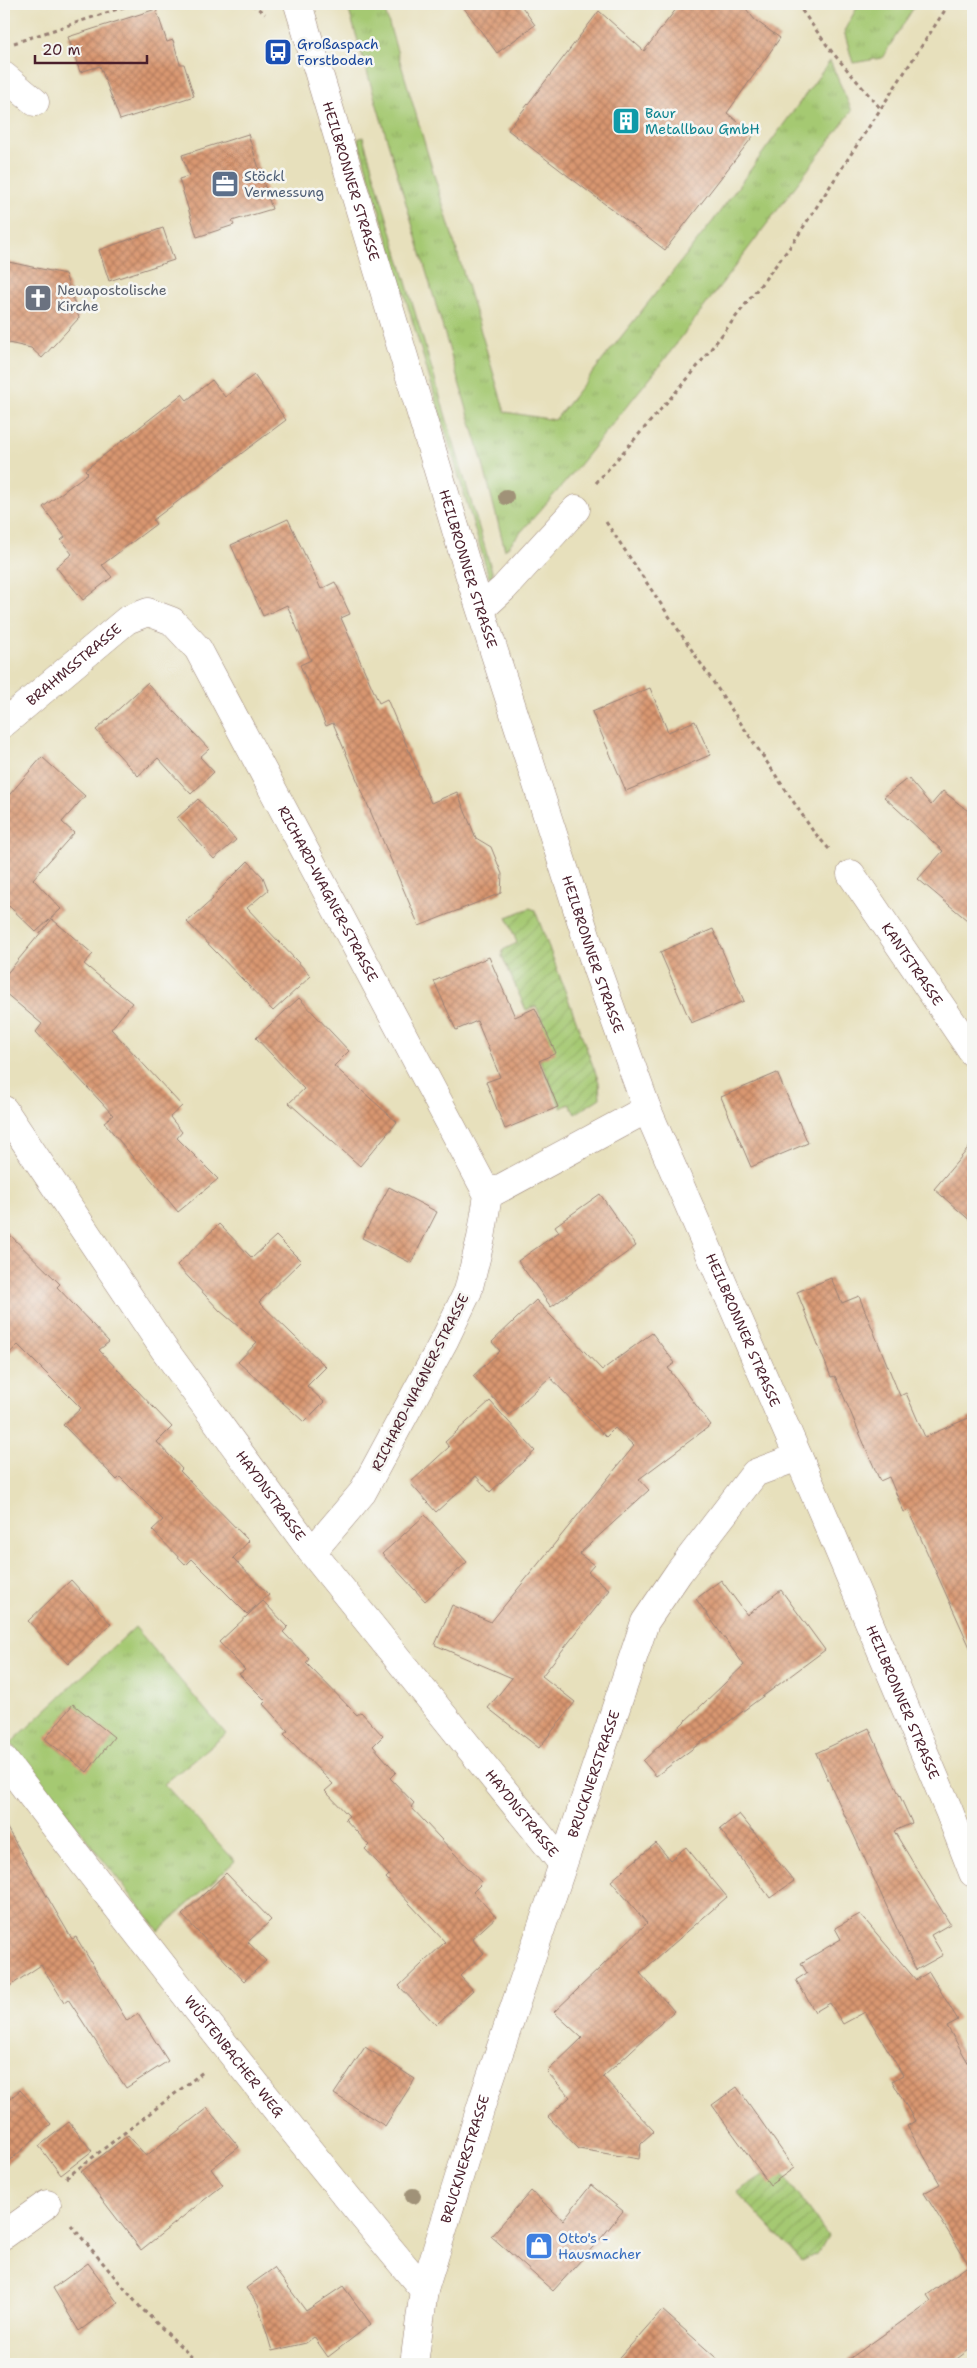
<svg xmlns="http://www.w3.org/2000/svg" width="977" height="2368" font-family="'Shantell Sans',sans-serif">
<defs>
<pattern id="grass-tufts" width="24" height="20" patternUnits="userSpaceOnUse" patternTransform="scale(1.25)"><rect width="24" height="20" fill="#a5c972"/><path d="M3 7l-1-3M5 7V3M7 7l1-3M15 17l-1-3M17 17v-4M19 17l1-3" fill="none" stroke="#90ac63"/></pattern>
<pattern id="garden-furrows" width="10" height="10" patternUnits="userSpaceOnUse" patternTransform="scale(1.25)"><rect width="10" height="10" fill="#a5c972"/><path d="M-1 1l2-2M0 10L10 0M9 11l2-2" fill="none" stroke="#90ac63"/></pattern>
<pattern id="building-cross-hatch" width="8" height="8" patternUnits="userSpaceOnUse" patternTransform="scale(1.25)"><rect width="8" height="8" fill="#d99771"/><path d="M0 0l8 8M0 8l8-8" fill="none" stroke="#b27b5d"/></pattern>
</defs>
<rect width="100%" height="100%" fill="#f6f6f2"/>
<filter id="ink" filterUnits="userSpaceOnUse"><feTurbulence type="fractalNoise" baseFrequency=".02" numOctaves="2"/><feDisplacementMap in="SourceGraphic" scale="10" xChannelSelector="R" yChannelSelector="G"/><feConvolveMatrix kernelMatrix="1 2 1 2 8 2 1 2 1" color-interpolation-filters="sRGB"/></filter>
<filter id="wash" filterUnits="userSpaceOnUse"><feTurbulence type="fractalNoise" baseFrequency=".0096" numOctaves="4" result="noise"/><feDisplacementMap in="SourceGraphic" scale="20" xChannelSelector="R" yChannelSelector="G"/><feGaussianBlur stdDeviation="1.12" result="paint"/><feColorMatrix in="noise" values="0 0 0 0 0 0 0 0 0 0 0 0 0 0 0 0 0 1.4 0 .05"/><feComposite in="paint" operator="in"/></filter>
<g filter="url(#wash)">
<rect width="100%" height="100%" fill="#e7e0bc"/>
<g fill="url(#grass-tufts)" stroke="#78744e">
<path d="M347 4H383L505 412 555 420 713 221 830 61 852 111 665 359 567 480 505 550 482 460Z"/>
<path d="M859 4H916L882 58 853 63 844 31Z"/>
<path d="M363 137 493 575 489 577 358 139Z"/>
<path d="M135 1627 226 1734 164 1784 235 1861 159 1931 11 1743Z"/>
</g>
<g fill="url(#garden-furrows)" stroke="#78744e">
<path d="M530 908 535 910 599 1082 600 1098 575 1114 569 1104 561 1108 533 1044 540 1026 544 1024 536 1006 526 1010 502 956 503 950 517 943 507 917Z"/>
<path d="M777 2166 828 2236 818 2253 802 2261 737 2192Z"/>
</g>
<g id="blocks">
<g fill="url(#building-cross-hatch)">
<path d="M461 4H520L535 25 497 53Z"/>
<path d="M680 4H742L755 20 780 38 727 113 754 135 665 250 508 130 599 11 644 51Z"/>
<path d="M156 9 167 42 173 40 180 64H184L194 96 120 120 100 66 80 72 68 37Z"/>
<path d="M248 134 272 209 232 221 234 225 197 237 179 179 189 176 182 155Z"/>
<path d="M163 228 174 260 109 281 99 250Z"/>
<path d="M4 261 65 274 79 318 42 358 31 348 4 342Z"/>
<path d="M254 375 286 420 153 520 156 524 102 565 112 577 83 600 56 567 72 554 61 540 65 537 43 507 88 473 85 470 182 394 187 400 212 380 225 397Z"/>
<path d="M288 519 321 589 335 582 350 614 341 618 379 703 387 699 431 803 457 792 476 838 491 847 502 874 501 893 419 926 333 723 326 726 300 665 311 660 287 605 263 616 231 545Z"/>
<path d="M147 683 209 749 200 757 214 772 191 794 158 758 138 776 96 730Z"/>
<path d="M650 688 668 732 695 721 710 755 626 791 592 712Z"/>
<path d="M42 757 85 796 62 822 74 833 33 879 61 909 36 932 9 906 4 912V801Z"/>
<path d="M908 778 931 805 943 791 973 815V925L918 879 943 851 884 797Z"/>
<path d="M198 799 236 840 214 859 177 818Z"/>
<path d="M248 861 263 877 268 890 247 908 311 976 273 1011 187 922 213 899 212 897Z"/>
<path d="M52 919 93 954 84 964 132 1003 111 1029 182 1106 170 1117 182 1132 177 1138 218 1179 178 1212 104 1122 113 1115 36 1032 42 1024 4 992V977Z"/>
<path d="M713 929 744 1001 691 1023 660 952Z"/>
<path d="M489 957 515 1017 535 1008 556 1053 539 1061 558 1107 505 1129 486 1082 500 1077 477 1021 456 1030 434 981Z"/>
<path d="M299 998 349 1051 334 1066 397 1122 360 1166 289 1103 304 1089 256 1038Z"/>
<path d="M777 1073 808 1143 751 1167 721 1097Z"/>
<path d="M973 1143V1223L934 1189Z"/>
<path d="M389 1187 437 1212 411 1263 362 1238Z"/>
<path d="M600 1194 636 1246 551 1307 518 1261 559 1232 555 1226Z"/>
<path d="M219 1224 252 1258 276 1236 301 1261 259 1302 326 1367 307 1386 324 1402 304 1422 238 1362 257 1342 220 1311 177 1265Z"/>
<path d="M4 1229 60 1284 57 1287 109 1342 99 1350 172 1427 157 1442 182 1469 180 1471 249 1541 233 1558 269 1595 247 1614 192 1559 186 1565 152 1530 163 1520 120 1477 117 1480 63 1425 81 1408 18 1345 4 1358Z"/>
<path d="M831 1278 842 1303 859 1296 900 1396 906 1393 925 1437 973 1416V1654L908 1510 904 1512 889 1477 880 1481 835 1376 831 1377 797 1292Z"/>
<path d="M536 1300 602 1370 652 1333 675 1363 668 1368 711 1425 639 1479 649 1490 579 1554 594 1565 588 1572 610 1590 542 1676 575 1702 539 1748 488 1708 512 1678 435 1645 452 1605 491 1622 634 1446 615 1428 606 1437 550 1377 509 1415 473 1376 500 1351 492 1342Z"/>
<path d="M490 1401 535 1451 490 1492 476 1476 436 1512 410 1483 449 1447 445 1442Z"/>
<path d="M425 1515 467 1562 425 1601 382 1554Z"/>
<path d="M71 1580 111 1624 68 1664 28 1621Z"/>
<path d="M721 1580 747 1615 781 1590 825 1650 656 1776 643 1761 744 1665 696 1599Z"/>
<path d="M263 1601 288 1627 283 1632 309 1659 306 1663 357 1715 361 1712 383 1736 373 1746 396 1772 390 1778 414 1803 411 1807 482 1883 473 1892 496 1917 472 1939 484 1953 460 1976 473 1990 436 2025 399 1986 445 1942 386 1878 389 1875 365 1849 369 1845 345 1819 349 1816 325 1791 333 1784 284 1734 288 1731 263 1704 266 1701 239 1674 245 1670 219 1642Z"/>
<path d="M73 1704 114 1737 87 1772 45 1739Z"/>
<path d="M869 1728 912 1823 894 1831 950 1924 931 1935 943 1955 916 1970 816 1753Z"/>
<path d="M739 1814 794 1881 770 1898 720 1829Z"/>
<path d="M4 1823 72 1939 76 1937 127 2021 138 2014 168 2061 126 2088 68 1999 64 2002 41 1965 4 1990Z"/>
<path d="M656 1843 670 1860 686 1847 727 1897 640 1973 674 2011 603 2077 654 2131 641 2143 639 2159 579 2149 548 2117 570 2097 547 2072 582 2038 554 2012 647 1923 611 1881Z"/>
<path d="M226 1873 271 1920 248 1942 266 1961 244 1981 182 1915Z"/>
<path d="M860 1914 916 1980 929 1972 958 2020 947 2026 973 2071V2347L950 2364H842L931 2301 927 2295 969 2265 924 2193 940 2184 907 2126 915 2121 892 2081 903 2075 865 2012 843 2024 830 2003 815 2012 796 1980 807 1973 801 1963 841 1939 835 1928Z"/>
<path d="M365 2047 415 2079 385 2126 334 2094Z"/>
<path d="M737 2087 794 2168 770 2185 712 2105Z"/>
<path d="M20 2090 51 2124 4 2166V2104Z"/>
<path d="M207 2108 239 2147 211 2169 223 2185 141 2250 81 2172 128 2135 146 2156Z"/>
<path d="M69 2122 92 2151 61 2175 39 2146Z"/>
<path d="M591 2185 623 2211 602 2237 553 2291 491 2236 531 2191 563 2220Z"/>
<path d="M88 2263 118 2303 79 2331 53 2288Z"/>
<path d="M274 2268 306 2311 343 2286 371 2324 328 2357 314 2337 306 2343 272 2351 258 2304 246 2288Z"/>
<path d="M662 2310 687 2332 723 2364H614Z"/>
</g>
</g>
</g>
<g filter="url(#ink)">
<use href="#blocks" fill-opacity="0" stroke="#988074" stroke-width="1"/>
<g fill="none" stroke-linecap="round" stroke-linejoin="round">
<defs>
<g id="minor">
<path id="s1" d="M298 4 471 580 596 967 647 1109 831 1532 949 1811 973 1873"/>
<path d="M4 76 35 102"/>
<path d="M481 609 504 588 576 509"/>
<path id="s2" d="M4 723 127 620 148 612 172 621 198 649 488 1195 481 1238 468 1291 445 1339 362 1493 312 1552"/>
<path id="s3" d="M851 874 973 1053"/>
<path id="s4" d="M4 1110 164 1349 312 1552 562 1863"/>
<path d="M488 1195 647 1109"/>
<path id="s5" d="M4 1760C141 1939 279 2117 424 2290"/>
<path d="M4 2235 47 2204"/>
<path id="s6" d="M414 2364 424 2290 484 2097 645 1622 679 1572 755 1473 798 1457"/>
</g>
</defs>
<use href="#minor" stroke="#988074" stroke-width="29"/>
<g stroke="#988074" stroke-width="3" stroke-dasharray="4 4" stroke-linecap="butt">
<path d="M252 4 265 14"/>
<path d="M797 4 832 52 880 108"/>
<path d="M14 43 133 4"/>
<path d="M596 483 690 376 793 243 949 4"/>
<path d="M606 522 813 831 829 849"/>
<path d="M66 2178 203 2072"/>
<path d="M71 2225 140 2307 199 2364"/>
</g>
<use href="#minor" stroke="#fff" stroke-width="28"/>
</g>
<g fill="#a09278">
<circle cx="506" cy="497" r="8"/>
<circle cx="413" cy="2196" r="8"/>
</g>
</g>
<defs>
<symbol id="bus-square" viewBox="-11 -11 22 22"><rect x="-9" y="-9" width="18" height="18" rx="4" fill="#1a4fb4" stroke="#f6f6f2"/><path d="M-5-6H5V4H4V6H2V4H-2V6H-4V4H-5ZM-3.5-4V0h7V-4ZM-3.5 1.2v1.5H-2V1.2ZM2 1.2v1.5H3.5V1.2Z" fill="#fff"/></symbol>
<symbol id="building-square" viewBox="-11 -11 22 22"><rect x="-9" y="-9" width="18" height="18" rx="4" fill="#0f9aa8" stroke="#f6f6f2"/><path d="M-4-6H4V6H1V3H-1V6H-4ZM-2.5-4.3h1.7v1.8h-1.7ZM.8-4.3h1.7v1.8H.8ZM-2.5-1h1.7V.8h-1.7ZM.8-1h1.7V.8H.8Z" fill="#fff"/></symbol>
<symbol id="office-square" viewBox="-11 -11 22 22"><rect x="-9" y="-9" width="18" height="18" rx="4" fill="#5c6f8a" stroke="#f6f6f2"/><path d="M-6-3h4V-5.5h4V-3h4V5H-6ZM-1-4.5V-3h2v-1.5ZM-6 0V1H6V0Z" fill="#fff"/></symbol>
<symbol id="church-square" viewBox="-11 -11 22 22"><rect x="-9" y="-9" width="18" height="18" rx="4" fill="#6b7280" stroke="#f6f6f2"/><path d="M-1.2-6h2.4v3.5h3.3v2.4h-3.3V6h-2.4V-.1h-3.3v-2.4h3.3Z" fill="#fff"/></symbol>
<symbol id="shop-square" viewBox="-11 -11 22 22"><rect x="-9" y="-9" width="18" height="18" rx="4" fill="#3f7fe0" stroke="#f6f6f2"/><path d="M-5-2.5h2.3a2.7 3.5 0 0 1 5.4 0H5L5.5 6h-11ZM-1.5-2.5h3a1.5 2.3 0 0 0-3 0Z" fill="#fff"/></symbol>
</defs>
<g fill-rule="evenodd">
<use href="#bus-square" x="262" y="36" width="32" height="32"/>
<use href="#building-square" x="610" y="105" width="32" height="32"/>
<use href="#office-square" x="209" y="168" width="32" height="32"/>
<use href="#church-square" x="22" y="282" width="32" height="32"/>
<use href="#shop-square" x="523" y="2230" width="32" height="32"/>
</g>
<g text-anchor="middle" stroke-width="5" stroke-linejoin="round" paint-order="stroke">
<g font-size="14" fill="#164399" stroke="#f6f6f2" text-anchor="start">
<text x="297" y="49">Großaspach<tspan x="297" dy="16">Forstboden</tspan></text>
</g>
<g font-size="14" fill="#0d838f" stroke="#f6f6f2" text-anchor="start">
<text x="645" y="118">Baur<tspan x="645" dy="16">Metallbau GmbH</tspan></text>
</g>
<g font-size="14" fill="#4e5e75" stroke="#f6f6f2" text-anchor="start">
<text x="244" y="181">Stöckl<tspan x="244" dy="16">Vermessung</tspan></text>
</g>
<g font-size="14" fill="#4a1f2b" stroke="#f6f6f2">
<text dy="5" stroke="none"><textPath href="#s1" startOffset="185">HEILBRONNER STRASSE</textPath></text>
<text dy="5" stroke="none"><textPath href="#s1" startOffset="590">HEILBRONNER STRASSE</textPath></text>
<text dy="5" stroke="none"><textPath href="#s2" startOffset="91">BRAHMSSTRASSE</textPath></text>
<text dy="5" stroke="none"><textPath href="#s2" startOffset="524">RICHARD-WAGNER-STRASSE</textPath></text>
<text dy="5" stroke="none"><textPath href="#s1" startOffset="995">HEILBRONNER STRASSE</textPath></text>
<text dy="5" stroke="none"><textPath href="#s3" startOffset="109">KANTSTRASSE</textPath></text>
<text dy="5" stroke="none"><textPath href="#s1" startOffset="1400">HEILBRONNER STRASSE</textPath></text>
<text transform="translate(420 1382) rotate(-63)" y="5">RICHARD-WAGNER-STRASSE</text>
<text dy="5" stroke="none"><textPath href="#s4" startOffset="469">HAYDNSTRASSE</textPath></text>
<text dy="5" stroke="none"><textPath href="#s1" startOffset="1805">HEILBRONNER STRASSE</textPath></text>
<text dy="5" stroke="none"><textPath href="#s6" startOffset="618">BRUCKNERSTRASSE</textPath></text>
<text dy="5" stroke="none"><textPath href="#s4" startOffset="874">HAYDNSTRASSE</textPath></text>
<text dy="5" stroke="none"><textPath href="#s5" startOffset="375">WÜSTENBACHER WEG</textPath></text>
<text dy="5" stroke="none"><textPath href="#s6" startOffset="212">BRUCKNERSTRASSE</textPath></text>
</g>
<g font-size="14" fill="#5b616d" stroke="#f6f6f2" text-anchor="start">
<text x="57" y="295">Neuapostolische<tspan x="57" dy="16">Kirche</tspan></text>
</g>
<g font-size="14" fill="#366cbe" stroke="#f6f6f2" text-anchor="start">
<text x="558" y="2243">Otto's -<tspan x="558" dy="16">Hausmacher</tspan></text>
</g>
</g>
<rect width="977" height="2368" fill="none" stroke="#f6f6f2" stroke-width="20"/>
<path d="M35 55v8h112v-8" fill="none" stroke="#4a1f2b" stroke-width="2.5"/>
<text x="42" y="55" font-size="15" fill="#4a1f2b" stroke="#f6f6f2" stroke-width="4" paint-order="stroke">20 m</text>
</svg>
